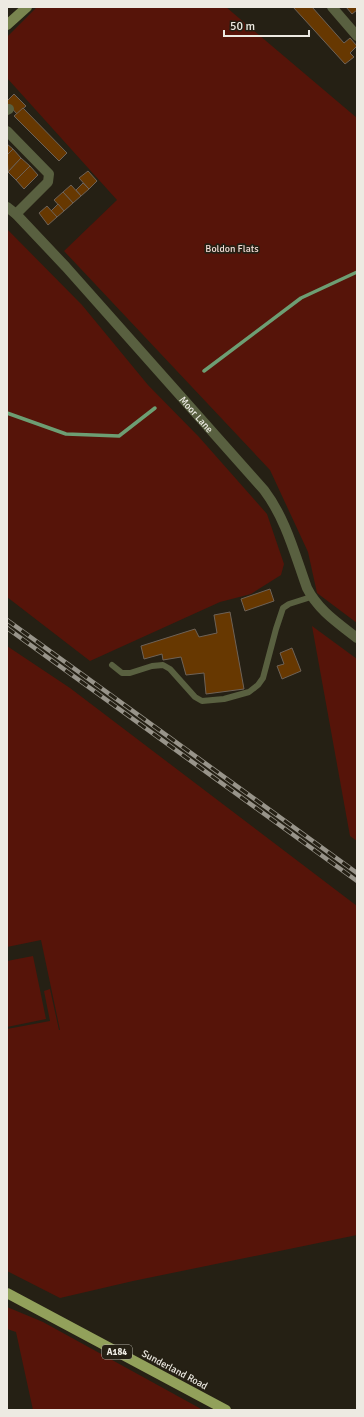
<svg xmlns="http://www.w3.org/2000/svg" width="364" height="1417" font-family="Signika,sans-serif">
<rect width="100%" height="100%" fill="#252014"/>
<g fill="#561409">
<path d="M37 7H226L357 118V623L317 593 308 552 270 470 64 251 117 200 7 78V37Z"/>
<path d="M7 229 82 305 148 385 199 437 267 514 284 564 281 575 251 594 220 602 90 661 7 597Z"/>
<path d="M312 626 357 659V841L350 836Z"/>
<path d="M7 646 70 688 357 906V1235L133 1281 60 1298 7 1271V1181H8L7 1177V1029L50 1021 44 991 50 989 59 1030H60L41 940 7 947Z"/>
<path d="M33 956 46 1019 7 1027V961Z"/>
<path d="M7 1307 43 1322 203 1410H33L16 1332 7 1329Z"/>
</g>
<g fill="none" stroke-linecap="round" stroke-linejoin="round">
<g stroke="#6d9e73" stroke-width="3.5">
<path d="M204 371 301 298 357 272"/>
<path d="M7 413 66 434 119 436 155 408"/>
</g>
</g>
<g fill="#673801" stroke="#6e6257">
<path d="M293 7H312L344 43 350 38 357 46 350 53 354 57 345 64Z"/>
<path d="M346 7H357V10L352 14Z"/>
<path d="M14 94 26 106 17 114 7 103V101Z"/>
<path d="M23 108 67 153 59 161 14 116Z"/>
<path d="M7 144 13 149 7 155Z"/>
<path d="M13 149 21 158 8 172 7 155Z"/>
<path d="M21 158 30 166 16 180 8 172Z"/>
<path d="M30 166 38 175 24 189 16 180Z"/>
<path d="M88 171 97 181 89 189 79 178Z"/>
<path d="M83 183 89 189 81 196 76 190Z"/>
<path d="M71 185 81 196 73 203 63 192Z"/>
<path d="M63 192 73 203 64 211 54 200Z"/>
<path d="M58 204 64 211 57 217 51 211Z"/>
<path d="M47 206 57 217 48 225 39 213Z"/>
<path d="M270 589 274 601 245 611 241 599Z"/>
<path d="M230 612 244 689 206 694 204 673 186 675 181 657 163 660 162 654 144 659 141 646 195 629 199 637 217 633 214 615Z"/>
<path d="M292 648 301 671 282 679 277 666 284 664 280 653Z"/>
</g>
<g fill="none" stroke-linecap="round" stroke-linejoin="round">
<path stroke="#596040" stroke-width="6" d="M112 665 122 673H130L152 666 163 665 170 669 195 697 202 701 224 699 249 692 258 685 263 678 276 629 283 608 289 604 311 597"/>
<g stroke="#596040" stroke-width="10">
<path d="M332 7 357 36"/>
<path d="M7 110 9 109"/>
<path d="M7 131 49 174 48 182 16 214"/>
<path id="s1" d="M7 207 16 214 66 267 264 490C286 519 295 555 307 588 318 610 338 623 357 638"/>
</g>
<path stroke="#79854f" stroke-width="10" d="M7 25 27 7"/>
<path stroke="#92a15b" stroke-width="10" d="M7 1293 226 1410"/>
<defs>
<g id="rail">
<path d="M7 620 357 873"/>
<path d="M7 628 357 881"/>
</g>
</defs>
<use href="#rail" stroke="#98948a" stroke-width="4.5"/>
<use href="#rail" stroke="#252014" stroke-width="3" stroke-dasharray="9" stroke-linecap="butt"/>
</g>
<g text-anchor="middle" stroke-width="3.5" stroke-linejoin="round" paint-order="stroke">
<rect fill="#252014" stroke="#b1ada4" stroke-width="1" x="102" y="1345" width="30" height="14" rx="3"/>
<g font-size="9" font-weight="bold" fill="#edeae2">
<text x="117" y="1355">A184</text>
</g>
<g font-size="10" fill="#f2dad4" stroke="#252014">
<text x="232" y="252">Boldon Flats</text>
</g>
<g font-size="10" fill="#edeae2" stroke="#252014">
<text dy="4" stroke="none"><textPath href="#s1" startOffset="281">Moor Lane</textPath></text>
<text transform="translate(175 1369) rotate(28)" y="4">Sunderland Road</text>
</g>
</g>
<rect width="364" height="1417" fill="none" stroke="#edeae2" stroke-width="16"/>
<path d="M224 30v6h85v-6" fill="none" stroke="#edeae2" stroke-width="2"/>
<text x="230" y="30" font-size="12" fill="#edeae2" stroke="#252014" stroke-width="3" paint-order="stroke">50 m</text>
</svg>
